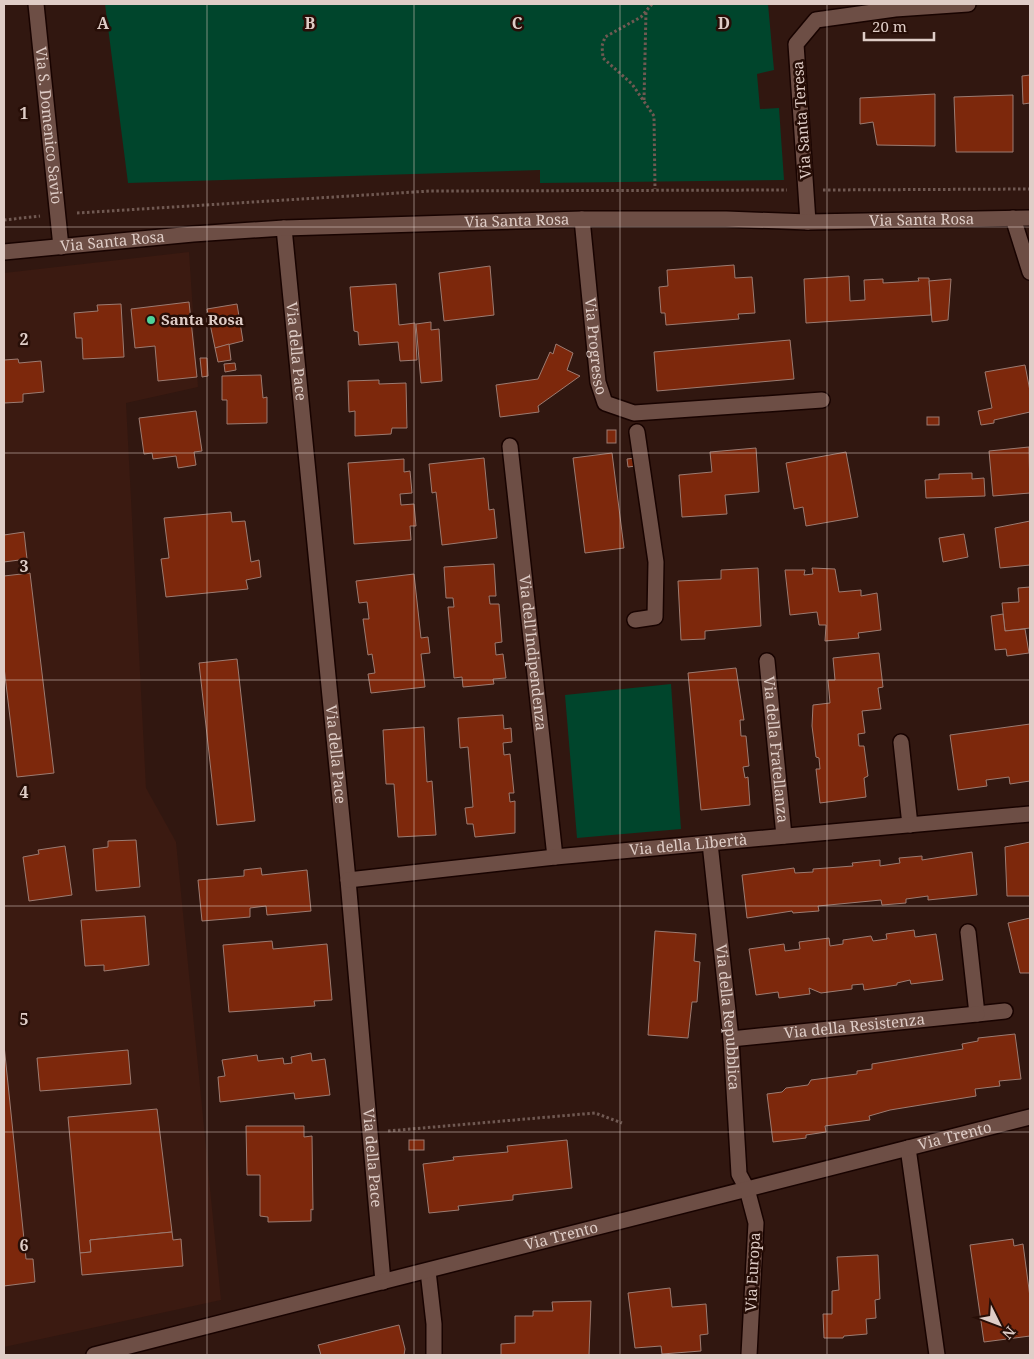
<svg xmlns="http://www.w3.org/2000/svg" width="1034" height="1359" font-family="'Noto Serif',serif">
<rect width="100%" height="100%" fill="#311710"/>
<path fill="#3b1a11" d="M189 252 198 387 126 403 146 788 176 842 221 1300 4 1347V273Z"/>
<g fill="#00452c">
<path d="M105 4H768L774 70 757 74 760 109 779 108 784 180 540 183V170L128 183Z"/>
<path d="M671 684 681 829 577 838 565 695Z"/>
</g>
<g fill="#7d280c" stroke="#9c7b71">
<path d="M1030 75V103L1023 104 1022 76Z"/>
<path d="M935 94V146L877 145 873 122 860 124V98Z"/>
<path d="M1013 95V152H956L954 97Z"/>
<path d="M734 265 735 278 752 277 755 313 738 314 739 319 666 325 665 313H661L659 287 668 286 667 270Z"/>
<path d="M490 266 494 315 444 321 439 273Z"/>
<path d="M849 276 850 301 865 300 864 280 883 279V283L919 281 918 278H929L931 315 806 323 804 279Z"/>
<path d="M951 279 948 320 932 322 929 281Z"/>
<path d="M396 284 399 325 415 323 417 360 400 361 398 342 359 345 358 332 354 331 350 287Z"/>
<path d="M189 302 197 377 158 381 155 346 135 348 131 309Z"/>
<path d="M121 304 124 357 83 359 82 338H76L74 313 98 311 97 305Z"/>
<path d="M237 304 243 341 215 348 207 309Z"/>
<path d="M431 322V330L439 329 442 381 421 383 416 324Z"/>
<path d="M790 340 794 379 657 391 654 352Z"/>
<path d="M229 344 231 360 218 362 215 348Z"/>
<path d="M556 344 573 353 567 370 580 376 538 406 539 412 500 417 496 385 538 379 550 352 553 354Z"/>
<path d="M200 358H207L208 376 202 377Z"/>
<path d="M18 359 19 363 41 361 44 392 23 394V402L4 403V360Z"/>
<path d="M235 363 236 370 225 372 224 364Z"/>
<path d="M1025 365 1030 391V412L994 420V423L981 425 978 411 992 408 985 372Z"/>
<path d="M261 375 263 398 267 397V423L227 424V400H222V376Z"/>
<path d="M379 380V384L406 383 407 428H392L391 434 355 436V411L349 412 348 381Z"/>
<path d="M196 411 202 451 194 452 196 465 178 468 176 456 153 459 152 453 144 454 139 418Z"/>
<rect x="927" y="417" width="12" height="8"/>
<rect x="607" y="430" width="9" height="13"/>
<path d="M1029 447 1030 493 993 496 989 451Z"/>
<path d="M756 448 759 492 725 495 727 514 682 517 679 475 712 472 710 452Z"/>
<path d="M846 452 858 517 806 526 803 507 794 509 786 463Z"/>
<path d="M612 453 624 548 585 553 573 458Z"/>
<path d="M484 458 489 510 494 509 497 538 442 545 436 492 432 493 429 464Z"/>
<path d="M635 458 636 466 628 467 627 459Z"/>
<path d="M404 459V472L410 471 412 493 400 494 401 505 414 504 416 526H410L411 540 354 544 348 463Z"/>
<path d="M972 473V479L984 478 985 496 926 498 925 480 939 479V474Z"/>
<path d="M231 512 232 522 245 521 251 562 259 560 261 577 246 580 248 589 166 597 161 559 169 558 164 518Z"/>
<path d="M1030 521V565L1000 568 995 528Z"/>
<path d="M24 532 27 559 4 562V535Z"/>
<path d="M964 534 968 557 943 562 939 538Z"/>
<path d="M494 564 496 596H489L490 604H499L502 642 495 643 496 655 503 654 506 678 493 679 494 684 463 687 462 677 454 678 448 607H454L453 598H446L444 567Z"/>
<path d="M758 568 761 626 705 631V639L681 640 678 581 721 579V570Z"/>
<path d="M812 568 835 569 839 592 861 590V596L877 593 881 630 858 633 859 638 825 641 826 625H819L817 612 790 615 785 570H805L804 575 813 574Z"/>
<path d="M30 573 54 773 17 777 4 667V576Z"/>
<path d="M414 574 421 638 428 637 430 653 421 654 425 687 371 693 368 674 375 673 372 654 368 655 363 619H369L367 602 359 603 356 581Z"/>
<path d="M1030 587V628L1005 631 1002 603 1019 602 1018 588Z"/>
<path d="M1003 614 1005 631 1025 629 1029 653 1007 656 1006 649 995 650 991 616Z"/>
<path d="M879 653 883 687 878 688 881 709 862 711 865 733 858 734 859 746H864L868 776 864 778 866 797 820 803 816 769H820L819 758 816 757 812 726 813 705 830 703 828 680H835L833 658Z"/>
<path d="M237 659 255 821 217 825 199 663Z"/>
<path d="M736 668 744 720H740L741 736H746L749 766 743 767 745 778 748 777 750 805 701 810 688 673Z"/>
<path d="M503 715 504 729 511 728 512 742 503 743 504 755 510 754 514 793H509L510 802 515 801V833L475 837 473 824H467L465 808 473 807 468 747 460 748 458 718Z"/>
<path d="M1030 724V781L1010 784 1009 777 986 780 987 786 958 790 950 735Z"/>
<path d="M424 727 427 782 432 781 436 835 398 837 394 784H386L383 730Z"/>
<path d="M136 840 140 887 96 891 93 849 108 847V841Z"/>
<path d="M1030 842V896H1007L1005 847Z"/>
<path d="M65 846 72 895 29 901 23 857 39 854 38 850Z"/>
<path d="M972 852 977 895 928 900V896L906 899V903L882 905 881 900 818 906 819 911 793 913 792 911 747 918 742 875 794 868 795 873 813 872V869L853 866 852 863 880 860V866L900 863 899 858 922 856V860Z"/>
<path d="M261 868 262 875 307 870 311 911 267 915 266 906 250 908V917L202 921 198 880 244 876V870Z"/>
<path d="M145 916 149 965 104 971V965L85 966 81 920Z"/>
<path d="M1030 918V973H1020L1008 923Z"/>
<path d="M914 930 915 937 936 934 943 980 911 984 910 980 897 983V985L864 990 863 984 852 985V989L821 993 809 988 810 994 779 998 778 992 756 995 749 949 784 944 785 951 800 949 799 942 829 938 830 946 843 944V940L871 936 873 941 887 939 886 934Z"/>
<path d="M655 931 696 934 694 961 700 962 697 1002H692L688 1038 648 1035Z"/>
<path d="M272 941 273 949 327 944 332 1000 314 1001 315 1006 229 1012 223 945Z"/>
<path d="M1015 1034 1021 1079 999 1081 1000 1086 975 1089 976 1096 890 1110 869 1116 870 1120 825 1126 826 1132 806 1135V1138L773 1142 767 1094 782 1092 786 1088 808 1085 811 1080 857 1074V1071L872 1069V1064L963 1049 962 1044 978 1041V1038Z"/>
<path d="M4 1045 26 1259H33L35 1282 4 1286Z"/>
<path d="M128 1050 131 1084 40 1091 37 1058Z"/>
<path d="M311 1053 312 1061 325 1059 330 1095 295 1099 294 1093 220 1102 218 1077 225 1076 222 1060 257 1055 258 1061 283 1058 284 1064 292 1063 291 1057Z"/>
<path d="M157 1109 172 1232 90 1240 91 1252 80 1253 68 1117Z"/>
<path d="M246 1126H304V1137L312 1136 313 1210 311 1209V1221L268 1222V1217L260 1216V1175H247Z"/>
<rect x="409" y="1140" width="15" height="10"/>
<path d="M567 1140 572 1188 513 1195V1200L458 1206 459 1210 429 1213 423 1164 454 1160 453 1157 508 1152 507 1146Z"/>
<path d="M172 1232 173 1240 181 1239 183 1266 82 1275 80 1253 91 1252 90 1240Z"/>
<path d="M1013 1239 1014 1246 1023 1244 1030 1297V1336L984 1342 970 1245Z"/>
<path d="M878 1255 880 1299 875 1300 876 1318 866 1319 867 1334 844 1336 843 1338H824L823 1314H832V1291L839 1290 837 1257Z"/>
<path d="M670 1288 672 1307 706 1304 708 1334 700 1335 701 1351 662 1354 661 1346 635 1348 628 1293Z"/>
<path d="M591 1301 589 1355H501V1344L515 1343V1316H533V1311H553L552 1302Z"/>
<path d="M399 1325 405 1349 404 1355H321L318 1345Z"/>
</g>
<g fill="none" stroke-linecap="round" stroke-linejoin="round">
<defs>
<g id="minor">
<path id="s1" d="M36 4 61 247"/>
<path d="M1013 218 1030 272"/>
<path id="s2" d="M582 219 598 382 605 403 634 413 822 400"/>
<path d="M808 222 796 44 816 20 895 9 968 4"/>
<path id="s3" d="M284 228 348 880 383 1282"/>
<path id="s4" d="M4 252 193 234 284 228 582 219H726L808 222 1030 218"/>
<path id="s5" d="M510 446 555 857"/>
<path d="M635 620 655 617 656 562 637 432"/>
<path id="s6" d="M767 661 784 836"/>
<path d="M901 742 910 825"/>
<path id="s7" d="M710 843 731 1039 739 1174 747 1189 756 1223 749 1355"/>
<path id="s8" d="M348 880 555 857 1030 814"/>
<path d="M968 932 977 1014 1005 1011"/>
<path id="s9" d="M731 1039 977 1014"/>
<path d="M908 1148 937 1355"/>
<path d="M428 1271 434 1324V1355"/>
<path id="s10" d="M94 1355 1030 1117"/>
</g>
</defs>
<use href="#minor" stroke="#180300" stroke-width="18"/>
<g stroke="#705952" stroke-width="3" stroke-dasharray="2.5 2.5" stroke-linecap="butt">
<path d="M652 4 641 17 605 37 602 46 603 58 632 84 654 116 655 189"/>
<path d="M644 100 646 12"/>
<path d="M823 190 1030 189"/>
<path d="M77 213 430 191 787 190"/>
<path d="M4 220 40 216"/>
<path d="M388 1131 595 1113 622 1123"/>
</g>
<use href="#minor" stroke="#6d4e45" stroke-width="15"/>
</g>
<path fill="none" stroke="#dfcdc7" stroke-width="1" stroke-opacity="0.55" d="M207 4V1355M414 4V1355M620 4V1355M827 4V1355M4 227H1030M4 453H1030M4 680H1030M4 906H1030M4 1132H1030"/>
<circle fill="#4ed399" stroke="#270e07" stroke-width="2" cx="151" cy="320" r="5"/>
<g text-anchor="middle" stroke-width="5" stroke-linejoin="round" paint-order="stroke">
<g font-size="15" fill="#dfcdc7" stroke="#270e07">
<text transform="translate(802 120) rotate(-94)" y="5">Via Santa Teresa</text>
<text dy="5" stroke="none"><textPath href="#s1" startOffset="122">Via S. Domenico Savio</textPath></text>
<text dy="5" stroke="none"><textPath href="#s4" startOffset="919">Via Santa Rosa</textPath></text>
<text dy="5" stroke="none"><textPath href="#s4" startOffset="514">Via Santa Rosa</textPath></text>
<text dy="5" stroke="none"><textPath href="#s4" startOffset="109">Via Santa Rosa</textPath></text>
<text dy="5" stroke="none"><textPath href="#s2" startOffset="128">Via Progresso</textPath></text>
<text dy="5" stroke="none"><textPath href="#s3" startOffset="124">Via della Pace</textPath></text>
<text dy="5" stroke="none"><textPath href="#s5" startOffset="208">Via dell'Indipendenza</textPath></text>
<text dy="5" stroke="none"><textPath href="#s6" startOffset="89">Via della Fratellanza</textPath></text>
<text dy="5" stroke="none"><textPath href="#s3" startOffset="529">Via della Pace</textPath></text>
<text dy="5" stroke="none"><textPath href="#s8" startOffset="342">Via della Libertà</textPath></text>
<text dy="5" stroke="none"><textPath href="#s7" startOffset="175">Via della Repubblica</textPath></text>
<text dy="5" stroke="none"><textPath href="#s9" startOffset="124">Via della Resistenza</textPath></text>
<text dy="5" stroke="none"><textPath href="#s10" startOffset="888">Via Trento</textPath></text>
<text dy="5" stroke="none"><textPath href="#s3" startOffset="934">Via della Pace</textPath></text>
<text dy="5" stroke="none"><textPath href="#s10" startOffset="482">Via Trento</textPath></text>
<text transform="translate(753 1272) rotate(-87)" y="5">Via Europa</text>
</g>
<g font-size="15" font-weight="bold" fill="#dfcdc7" stroke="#270e07" text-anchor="start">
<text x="161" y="325">Santa Rosa</text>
</g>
</g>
<g font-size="16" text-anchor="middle" font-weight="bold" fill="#dfcdc7" stroke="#270e07" stroke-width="5" stroke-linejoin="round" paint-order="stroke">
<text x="103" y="29">A</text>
<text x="310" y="29">B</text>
<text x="517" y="29">C</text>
<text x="724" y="29">D</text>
<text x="24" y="119">1</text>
<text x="24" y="345">2</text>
<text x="24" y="572">3</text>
<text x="24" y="798">4</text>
<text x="24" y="1025">5</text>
<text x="24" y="1251">6</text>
</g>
<rect width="1034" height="1359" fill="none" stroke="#dfcdc7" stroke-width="10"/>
<g transform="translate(999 1324) rotate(132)" stroke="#270e07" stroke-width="4" paint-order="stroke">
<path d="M0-4L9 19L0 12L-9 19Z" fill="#dfcdc7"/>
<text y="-8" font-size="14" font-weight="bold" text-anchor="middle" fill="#dfcdc7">N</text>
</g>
<path d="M864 32v8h70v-8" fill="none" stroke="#dfcdc7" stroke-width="2.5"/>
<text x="872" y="32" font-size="15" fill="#dfcdc7" stroke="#270e07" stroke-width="4" paint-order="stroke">20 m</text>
</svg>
